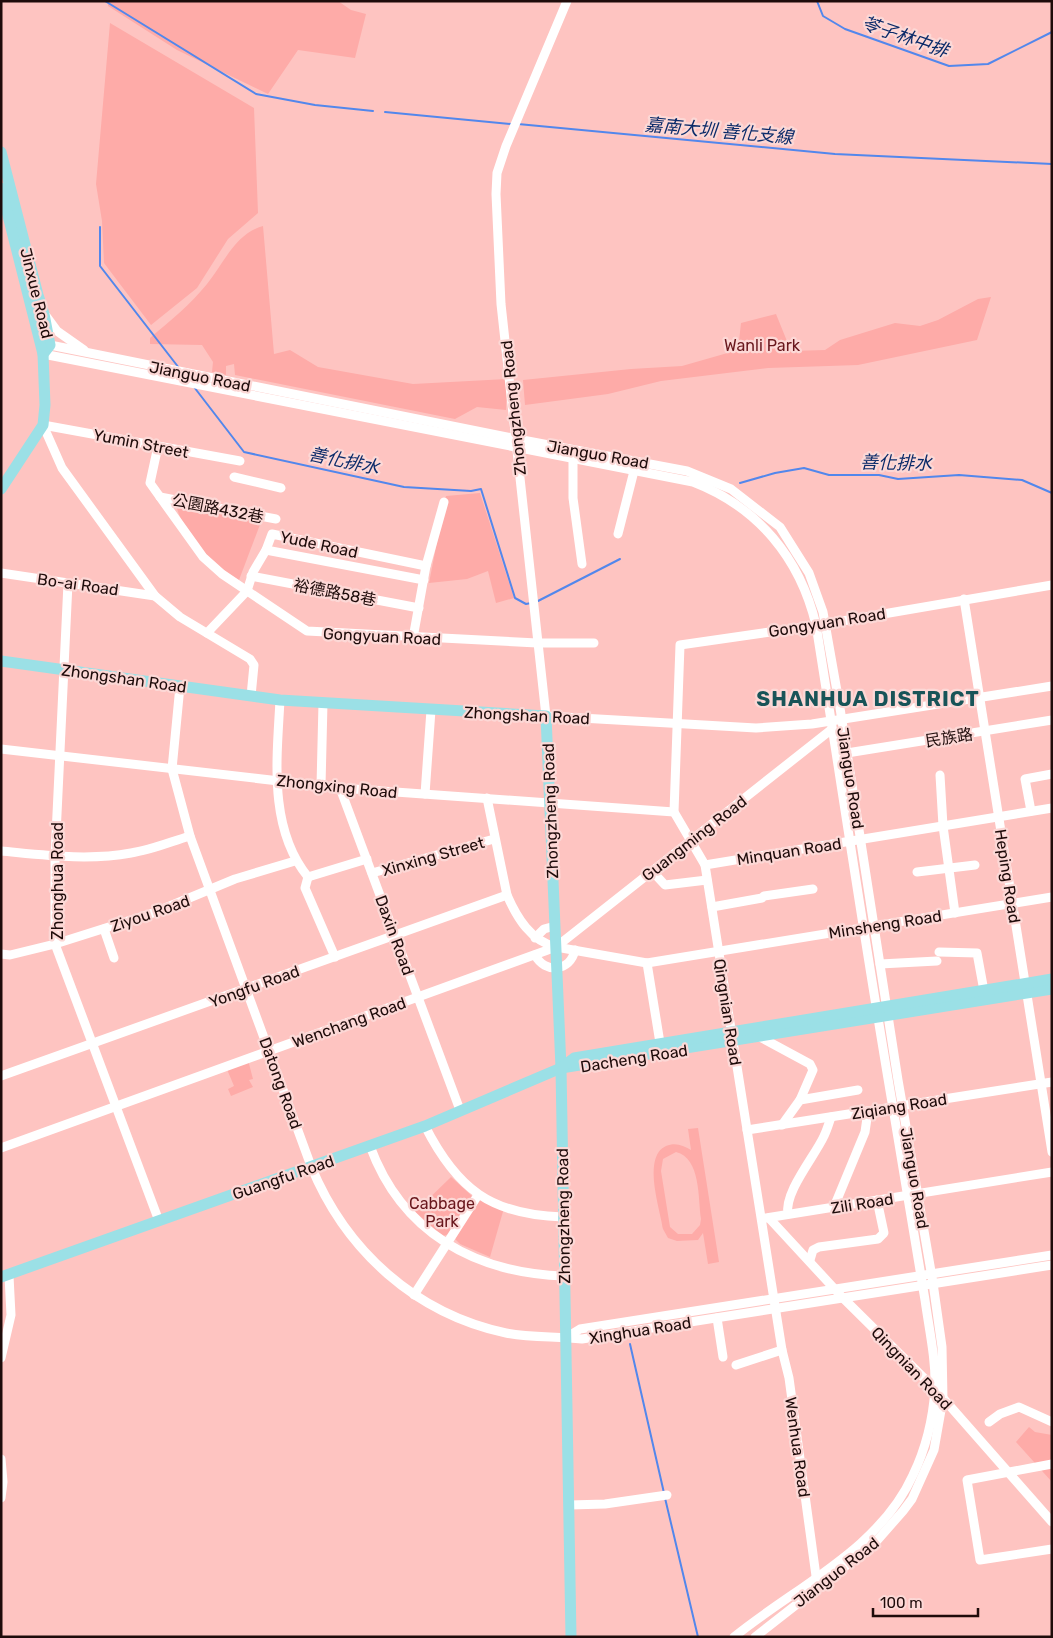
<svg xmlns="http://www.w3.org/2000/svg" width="1053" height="1638" font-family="Rubik,'Noto Sans TC',sans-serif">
<rect width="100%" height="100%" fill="#fec4c1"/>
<g fill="#feaba8" fill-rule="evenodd">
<path d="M108 1H338L351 10 366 14 355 58 298 50 268 94 177 50 108 6Z"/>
<path d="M110 23 254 108 258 213 228 239 197 288 151 325 104 263 102 221 96 184Z"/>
<path d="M263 226 274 354 290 350 318 367 413 384 507 379 506 410 477 407 455 419 235 375 234 364 226 366V375L212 372 213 362 202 345 150 344V338C170 321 191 304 207 284 224 263 235 234 263 226Z"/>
<path d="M991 297 977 340 858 365 768 368 661 381 608 394 525 405 523 380 631 369 682 366 738 350 741 323 776 314 791 351 825 350 840 340 895 323 920 326 938 320 978 299Z"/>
<path d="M480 493 514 598 496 603 488 571 467 579 429 583 446 496Z"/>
<path d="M176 504 264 514 239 580C215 568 181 532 176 504Z"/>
<path d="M248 1060 253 1079 249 1080 253 1087 231 1096 228 1089 234 1086 226 1067Z"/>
<path d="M698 1128 719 1262 708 1264 703 1233 698 1240 677 1241 668 1238 663 1229C660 1208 642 1157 666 1146 675 1142 683 1145 691 1150L688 1129ZM676 1152C701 1158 698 1199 701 1219L700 1225 692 1234H678L670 1227 661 1171 663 1159Z"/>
<path d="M451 1177 473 1197 449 1234 443 1236 415 1212Z"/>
<path d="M479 1199 504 1208 490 1257 460 1244 455 1239Z"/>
<path d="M1029 1427 1035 1432 1052 1435V1482L1016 1442Z"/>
</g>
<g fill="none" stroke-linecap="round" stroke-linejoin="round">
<g stroke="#5287ec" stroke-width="2">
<path d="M105 1 256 94 315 105 373 111"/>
<path d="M817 1 823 16 845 29 949 66 988 64 1052 32"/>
<path d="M385 112 511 124"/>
<path d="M518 124 835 154 1052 164"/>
<path d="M100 227V266L179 368"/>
<path d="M194 387 244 452 404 487 471 491 481 489 515 598 526 604 531 603"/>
<path d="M740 483 775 473 804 468 829 475H879L898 479 959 475 1022 480 1052 493"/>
<path d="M538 601 620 559"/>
<path d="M630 1344 664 1493"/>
<path d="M665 1498 698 1637"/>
</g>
<g stroke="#fff" stroke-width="9">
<path d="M567 1 506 146 497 173 496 194 501 304 546 716 756 728 812 724 1052 686"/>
<path d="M46 316 57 331 84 350"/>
<path d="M45 344 517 439 687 471 731 489 780 527 809 573 823 612 840 708 898 1080 933 1283 942 1347 943 1399 934 1450 912 1499 903 1511 874 1544 755 1637"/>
<path d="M43 354 693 482C758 507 800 558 816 625 842 788 866 951 894 1114 904 1176 915 1238 925 1300 929 1329 936 1359 935 1389 933 1418 926 1448 913 1475 879 1550 795 1587 734 1637"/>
<path d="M43 425 62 468 155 596 180 617 250 659 254 665 251 696"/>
<path d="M43 425 240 461"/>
<path d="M158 446 150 483 203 557 222 574 307 631 537 643H594"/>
<path d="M573 459V498L582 564"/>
<path d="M234 477 281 488"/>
<path d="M160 497 276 519"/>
<path d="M618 534 634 471"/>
<path d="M266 550 424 580"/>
<path d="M1 573 155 596"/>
<path d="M251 576 419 608"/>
<path d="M68 583 55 856V944L159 1221"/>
<path d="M964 599 1052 1152"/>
<path d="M207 633 247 591 253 572 266 550 272 534 426 566"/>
<path d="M413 638 426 566 444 502"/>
<path d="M180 686 172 769 190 836 311 1166C346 1251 416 1314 506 1333 531 1338 556 1336 582 1339L1052 1265"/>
<path d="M280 700C277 758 268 828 308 877L305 888 335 957"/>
<path d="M1 749 340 788 674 812"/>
<path d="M847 753 1052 720"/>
<path d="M940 775 943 826 955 913"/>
<path d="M321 786 323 703"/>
<path d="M340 788 460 1110"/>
<path d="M425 794 431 710"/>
<path d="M487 798 507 895C517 918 531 941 556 947L647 963 1052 897"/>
<path d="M1031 811 1025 779 1052 774"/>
<path d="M1 851C44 855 88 861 131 853 151 850 170 842 190 836"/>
<path d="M705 865 1052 808"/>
<path d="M652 871 665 885 707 880"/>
<path d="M917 872 975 865"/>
<path d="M372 873 494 839"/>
<path d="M308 877 367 859"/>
<path d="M712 907 762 898 764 896 813 889"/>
<path d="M104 929 114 958"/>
<path d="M535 938 544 929 555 926"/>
<path d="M939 952 977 953 984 991"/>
<path d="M1 954 10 955 55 944 153 913 235 879 295 861"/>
<path d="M535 955C545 974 570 972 575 950"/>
<path d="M647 963 661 1049"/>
<path d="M880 964 937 961"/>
<path d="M760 1037 810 1064 813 1070 800 1100"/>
<path d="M1 1076 507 895"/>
<path d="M782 1125 800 1100 858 1090"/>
<path d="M425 1126C457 1189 491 1215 563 1217"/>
<path d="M747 1130 1052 1082"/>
<path d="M370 1146C402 1233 475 1273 564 1276"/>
<path d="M1 1148 556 947 832 729"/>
<path d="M834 1207 865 1132 868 1111"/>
<path d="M788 1214C784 1192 815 1156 824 1136 827 1130 829 1123 831 1117"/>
<path d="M766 1218 1052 1172"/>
<path d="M769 1218 842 1297 935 1389 1052 1522"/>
<path d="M810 1260 813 1250 819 1247 878 1239 884 1233 877 1200"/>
<path d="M414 1295 478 1195"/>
<path d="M717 1318 723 1357"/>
<path d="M567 1337 580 1329 1052 1255"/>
<path d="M1 1358 11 1315 9 1276"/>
<path d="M736 1365 782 1350"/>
<path d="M989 1422 1000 1414 1019 1407 1052 1422"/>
<path d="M1 1459 3 1482 1 1498"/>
<path d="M1052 1464 967 1480 980 1560 1052 1549"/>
<path d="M570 1505 605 1504 667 1495"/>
<path d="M820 1580 816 1576 789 1378 782 1350 705 865 674 812 680 645 825 624 1052 585"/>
</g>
<g stroke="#9be0e6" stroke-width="11">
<path d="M1 152 38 295 44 314 50 345 43 354"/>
<path d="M1 188 43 354 45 405 43 425 1 489"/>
<path d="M1 661 280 700 546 716 561 1068 571 1637"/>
<path d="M561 1068 1052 989"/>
<path d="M1 1277 425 1126 561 1068 574 1058 1052 979"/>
</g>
</g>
<g text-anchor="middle" stroke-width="4.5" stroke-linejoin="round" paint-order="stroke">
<g font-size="16" fill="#1e0b0a" stroke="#fcd8d6">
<text transform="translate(37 293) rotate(76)" y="6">Jinxue Road</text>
<text transform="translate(200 376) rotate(11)" y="6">Jianguo Road</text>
<text transform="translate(513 408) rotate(-96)" y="6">Zhongzheng Road</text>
<text transform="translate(141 443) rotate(11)" y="6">Yumin Street</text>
<text transform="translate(598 454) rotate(10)" y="6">Jianguo Road</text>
<text transform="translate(218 508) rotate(11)" y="6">公園路432巷</text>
<text transform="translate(319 544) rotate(12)" y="6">Yude Road</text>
<text transform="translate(78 584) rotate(8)" y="6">Bo-ai Road</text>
<text transform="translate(335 592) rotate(11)" y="6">裕德路58巷</text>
<text transform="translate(827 622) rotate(-9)" y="6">Gongyuan Road</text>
<text transform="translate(382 636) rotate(3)" y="6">Gongyuan Road</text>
<text transform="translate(124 678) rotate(8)" y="6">Zhongshan Road</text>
<text transform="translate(527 715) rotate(3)" y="6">Zhongshan Road</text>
<text transform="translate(949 737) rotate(-9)" y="6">民族路</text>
<text transform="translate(851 778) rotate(81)" y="6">Jianguo Road</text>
<text transform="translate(337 786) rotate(6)" y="6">Zhongxing Road</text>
<text transform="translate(550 811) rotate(-92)" y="6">Zhongzheng Road</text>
<text transform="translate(694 838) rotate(-38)" y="6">Guangming Road</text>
<text transform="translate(789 851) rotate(-9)" y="6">Minquan Road</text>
<text transform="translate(433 856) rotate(-16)" y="6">Xinxing Street</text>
<text transform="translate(1008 876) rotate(81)" y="6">Heping Road</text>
<text transform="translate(57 881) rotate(-90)" y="6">Zhonghua Road</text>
<text transform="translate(150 913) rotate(-19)" y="6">Ziyou Road</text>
<text transform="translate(885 924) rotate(-9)" y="6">Minsheng Road</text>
<text transform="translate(395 935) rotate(70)" y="6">Daxin Road</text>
<text transform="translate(254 986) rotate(-20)" y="6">Yongfu Road</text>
<text transform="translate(728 1012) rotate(81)" y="6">Qingnian Road</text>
<text transform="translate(349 1022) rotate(-20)" y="6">Wenchang Road</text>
<text transform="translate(634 1058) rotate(-9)" y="6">Dacheng Road</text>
<text transform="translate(281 1083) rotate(70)" y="6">Datong Road</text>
<text transform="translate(899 1106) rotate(-9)" y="6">Ziqiang Road</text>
<text transform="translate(283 1177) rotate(-19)" y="6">Guangfu Road</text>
<text transform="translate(915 1178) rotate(80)" y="6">Jianguo Road</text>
<text transform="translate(862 1203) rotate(-9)" y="6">Zili Road</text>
<text transform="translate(563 1216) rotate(-91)" y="6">Zhongzheng Road</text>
<text transform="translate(640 1330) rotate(-9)" y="6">Xinghua Road</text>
<text transform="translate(912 1368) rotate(46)" y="6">Qingnian Road</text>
<text transform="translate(798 1447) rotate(82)" y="6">Wenhua Road</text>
<text transform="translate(836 1572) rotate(-38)" y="6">Jianguo Road</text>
</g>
<g font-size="16" fill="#69171d" stroke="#fcd8d6">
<text x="762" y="351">Wanli Park</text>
<text x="442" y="1209">Cabbage<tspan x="442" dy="18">Park</tspan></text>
</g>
<g font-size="18" font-style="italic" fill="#0b2b69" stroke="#fcd8d6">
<text transform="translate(905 37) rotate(19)" y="6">苓子林中排</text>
<text transform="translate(719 131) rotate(5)" y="6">嘉南大圳 善化支線</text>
<text transform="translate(344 461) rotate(12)" y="6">善化排水</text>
<text transform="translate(896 463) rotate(1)" y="6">善化排水</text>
</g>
<g font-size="21" font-weight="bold" letter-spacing="1" fill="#185458" stroke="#fcd8d6">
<text x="868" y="706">SHANHUA DISTRICT</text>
</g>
</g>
<rect width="1053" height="1638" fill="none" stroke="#1e0b0a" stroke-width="5"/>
<path d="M873 1608v8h105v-8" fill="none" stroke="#1e0b0a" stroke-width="2.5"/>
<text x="880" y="1608" font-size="15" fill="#1e0b0a" stroke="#fcd8d6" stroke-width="4" paint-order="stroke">100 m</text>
</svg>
